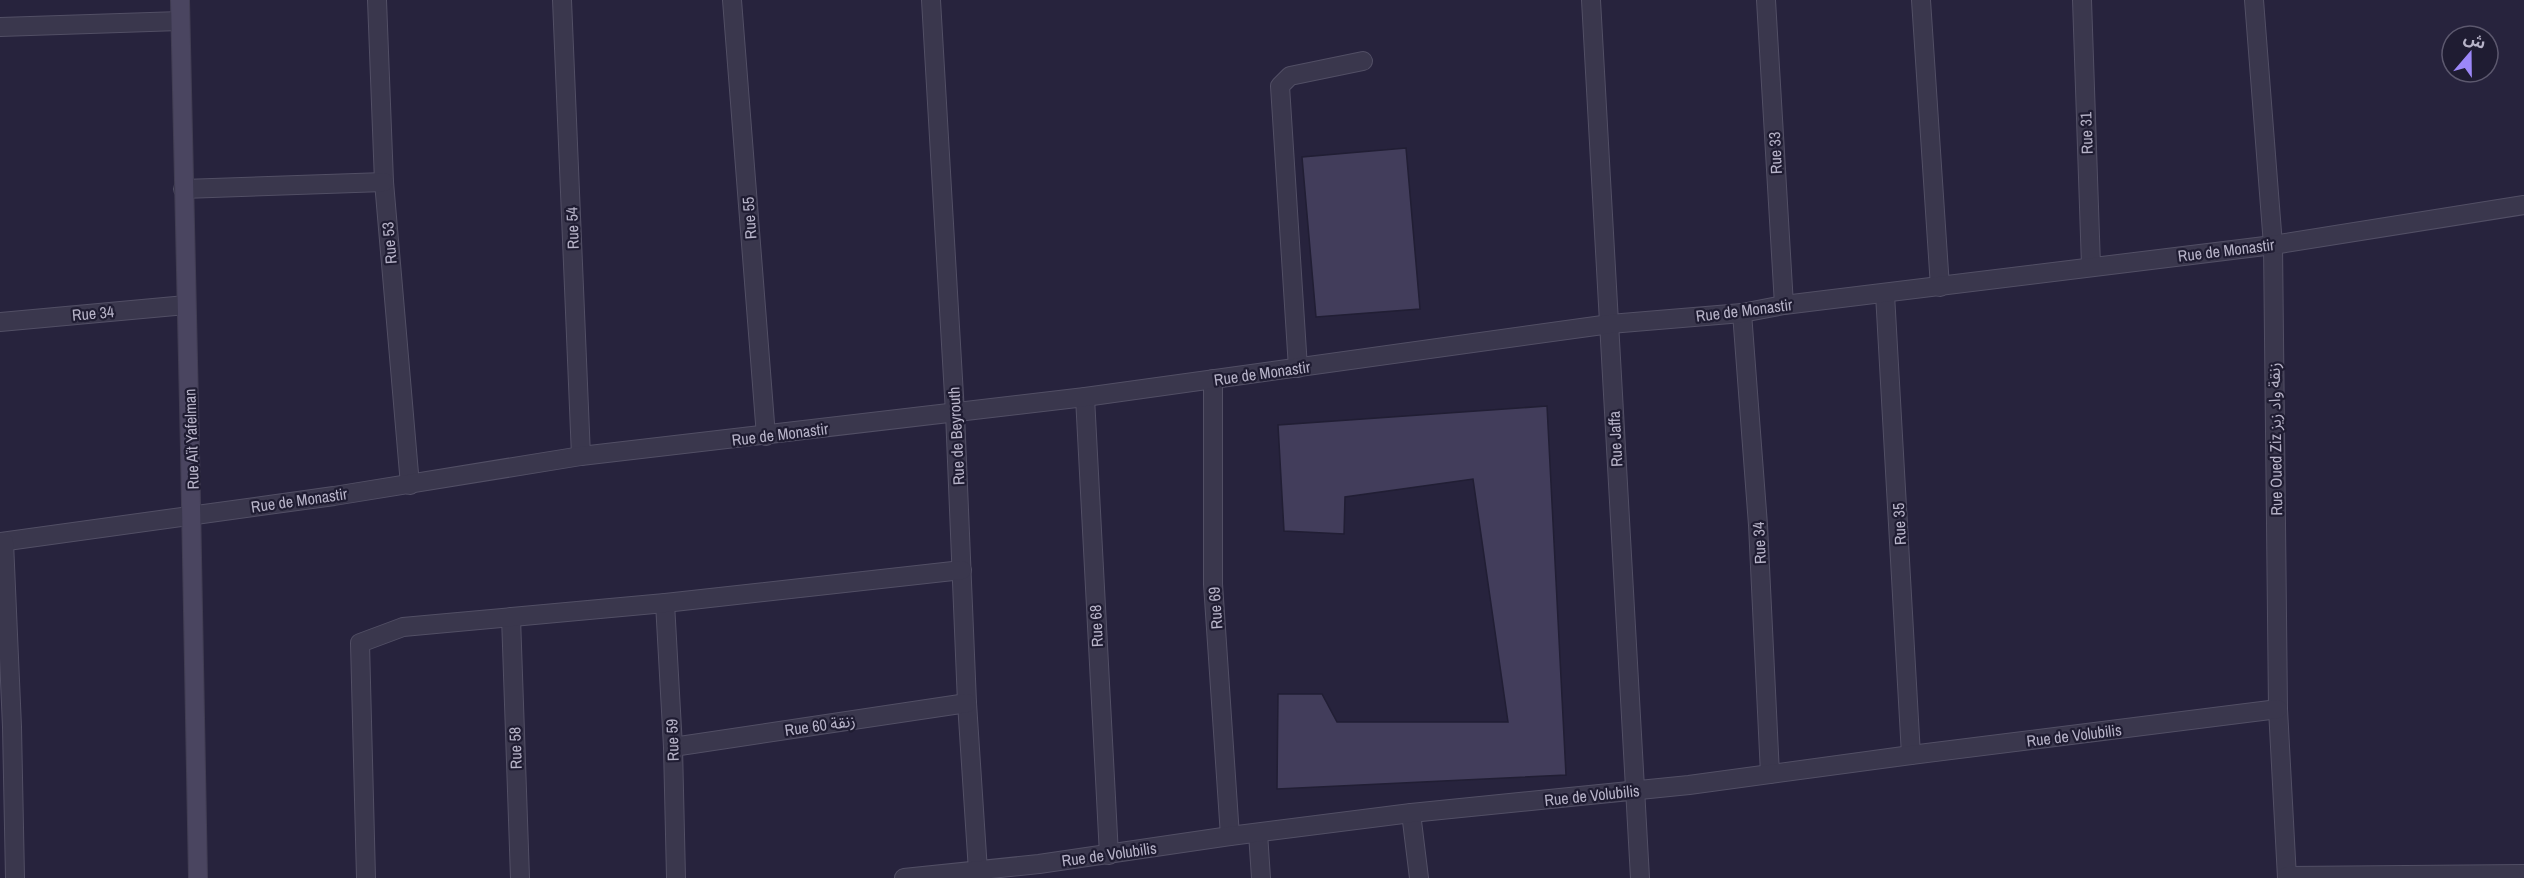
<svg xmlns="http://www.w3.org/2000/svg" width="2524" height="878" font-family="'Archivo Narrow','Noto Sans Arabic',sans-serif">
<rect width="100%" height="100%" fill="#27233d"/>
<g fill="#423d5b" stroke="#211e34" stroke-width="1.5">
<path d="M1406 148 1420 309 1316 317 1302 157Z"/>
<path d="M1547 406 1566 775 1277 789 1278 694H1322L1337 722H1508L1473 479 1345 497 1344 534 1284 531 1278 425Z"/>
</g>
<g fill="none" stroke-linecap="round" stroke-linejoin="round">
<defs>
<path id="lane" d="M1298 368 1280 86 1290 76 1363 61"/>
<g id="street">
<path d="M377 0 384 182 410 485"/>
<path d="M562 0 581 456"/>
<path d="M732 0 766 436"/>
<path d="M931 0 955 413 967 703 978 871"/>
<path d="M1591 0 1640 878"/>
<path d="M1766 0 1784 305"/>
<path d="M1921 0 1940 287"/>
<path d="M2082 0 2091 266"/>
<path d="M2254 0 2273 245 2278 709 2287 878"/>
<path d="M0 27 180 21"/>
<path d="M183 189 384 182"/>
<path d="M1885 294 1911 755"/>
<path d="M1742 313 1758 525 1770 774"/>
<path d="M0 322 186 305"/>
<path d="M1213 379V584L1230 836"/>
<path d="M1085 397 1109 855"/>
<path d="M0 542 334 496 581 456 1085 397 1610 324 1742 313 1784 305 2273 245 2524 205"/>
<path d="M4 542 12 727 15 878"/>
<path d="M665 603 673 747 676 878"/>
<path d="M511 617 520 878"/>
<path d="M673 747 967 703"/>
<path d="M1411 813 1419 878"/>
<path d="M1258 833 1261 878"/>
<path d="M2287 876 2524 874"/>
<path d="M366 878 360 643 403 627 665 603 962 570"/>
<path d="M904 878 1039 864 1230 836 1411 813 1689 785 1911 755 2278 709"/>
</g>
<path id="secondary" d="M180 0C186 293 194 585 198 878"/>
</defs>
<use href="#lane" stroke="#524f65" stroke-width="20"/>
<use href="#street" stroke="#524f65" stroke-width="20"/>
<use href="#secondary" stroke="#413d53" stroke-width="20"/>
<use href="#lane" stroke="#3a374d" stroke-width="18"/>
<use href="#street" stroke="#3a374d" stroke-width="18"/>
<use href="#secondary" stroke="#4a4560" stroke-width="18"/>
</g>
<g text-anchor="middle" stroke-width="4.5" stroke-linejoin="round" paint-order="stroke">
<g font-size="16" fill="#b7b3c8" stroke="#1f1c32">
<text transform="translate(2086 133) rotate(-92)" y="6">Rue 31</text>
<text transform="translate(1775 153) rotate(-93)" y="6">Rue 33</text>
<text transform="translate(749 218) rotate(-94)" y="6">Rue 55</text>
<text transform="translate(572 228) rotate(-92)" y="6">Rue 54</text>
<text transform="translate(389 243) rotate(-95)" y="6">Rue 53</text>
<text transform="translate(2226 250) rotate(-7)" y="6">Rue de Monastir</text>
<text transform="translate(1744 310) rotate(-7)" y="6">Rue de Monastir</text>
<text transform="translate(93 313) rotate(-5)" y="6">Rue 34</text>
<text transform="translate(1262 373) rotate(-8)" y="6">Rue de Monastir</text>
<text transform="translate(780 434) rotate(-7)" y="6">Rue de Monastir</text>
<text transform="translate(956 436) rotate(-93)" y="6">Rue de Beyrouth</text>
<text transform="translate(191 439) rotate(-92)" y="6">Rue Aït Yafelman</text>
<text transform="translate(1615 439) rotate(-93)" y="6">Rue Jaffa</text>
<text transform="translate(2275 439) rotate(-91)" y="6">Rue Oued Ziz زنقة واد زيز</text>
<text transform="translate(299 500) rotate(-8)" y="6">Rue de Monastir</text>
<text transform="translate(1899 524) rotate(-93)" y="6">Rue 35</text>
<text transform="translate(1759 543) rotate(-93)" y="6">Rue 34</text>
<text transform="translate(1215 608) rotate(-94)" y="6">Rue 69</text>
<text transform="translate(1096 626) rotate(-93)" y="6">Rue 68</text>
<text transform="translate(820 725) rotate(-8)" y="6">Rue 60 زنقة</text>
<text transform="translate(2074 735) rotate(-7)" y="6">Rue de Volubilis</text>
<text transform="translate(672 740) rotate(-92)" y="6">Rue 59</text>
<text transform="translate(515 748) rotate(-92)" y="6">Rue 58</text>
<text transform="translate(1592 795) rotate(-6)" y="6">Rue de Volubilis</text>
<text transform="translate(1109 854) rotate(-8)" y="6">Rue de Volubilis</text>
</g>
</g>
<g transform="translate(2470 54) rotate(20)"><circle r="28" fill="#1f1c32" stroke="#5c586e" stroke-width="1.5"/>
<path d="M0-4.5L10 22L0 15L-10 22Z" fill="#9c87f8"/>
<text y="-9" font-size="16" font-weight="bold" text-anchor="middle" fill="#b7b3c8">ش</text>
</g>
</svg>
